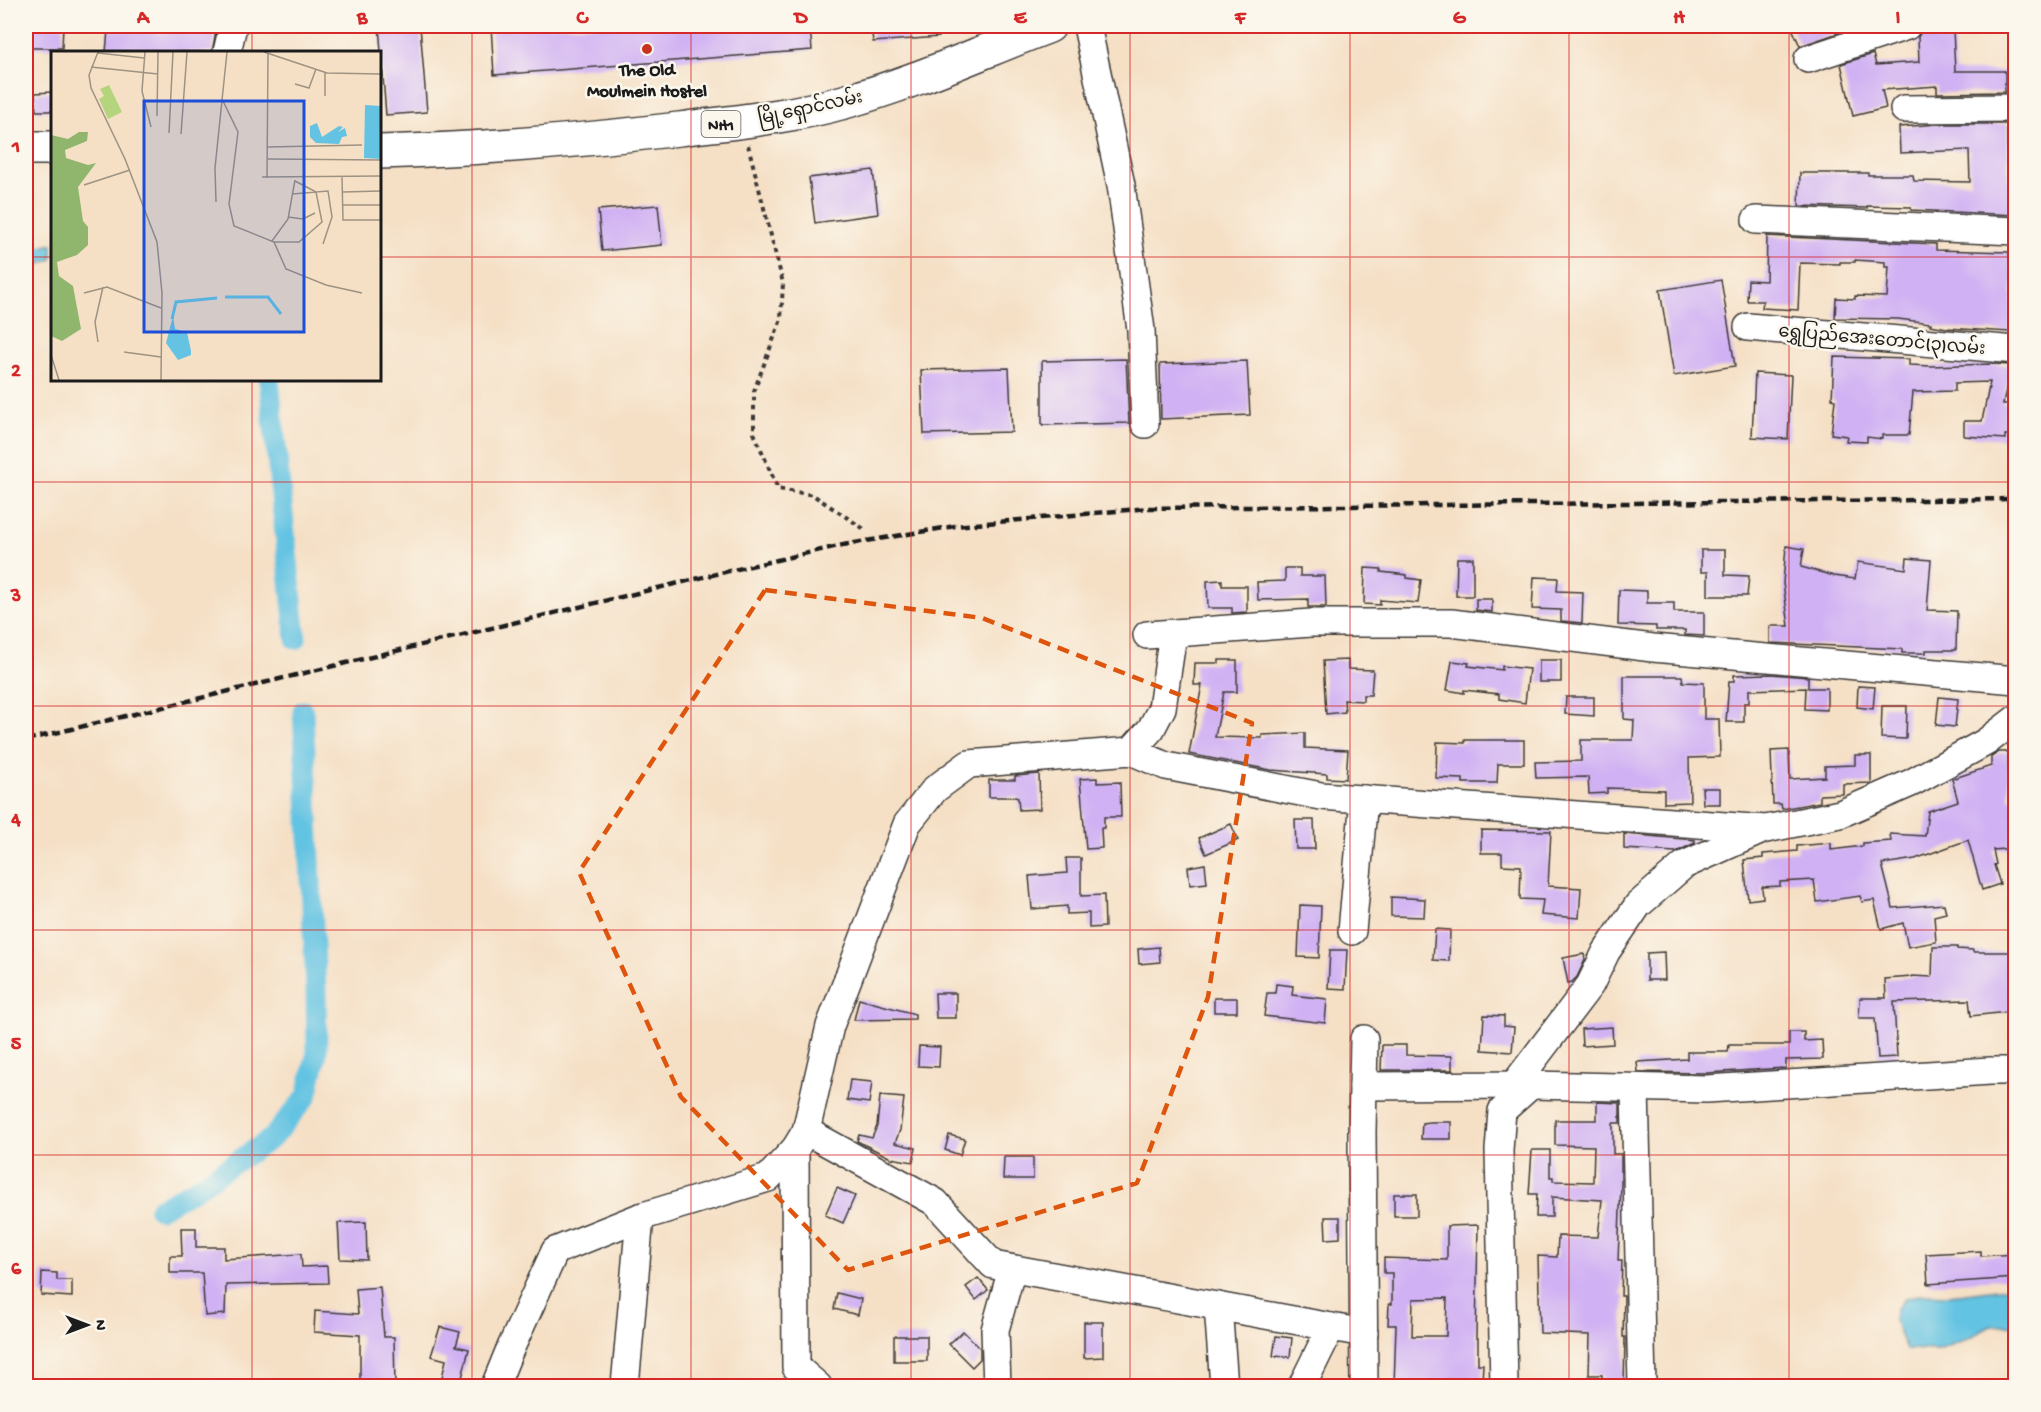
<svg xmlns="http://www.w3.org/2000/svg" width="2041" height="1412" font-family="'Gochi Hand','Noto Sans Myanmar',sans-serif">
<rect width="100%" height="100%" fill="#fbf7ec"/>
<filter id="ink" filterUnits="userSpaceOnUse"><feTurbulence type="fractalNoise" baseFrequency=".0167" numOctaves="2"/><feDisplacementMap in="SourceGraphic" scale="12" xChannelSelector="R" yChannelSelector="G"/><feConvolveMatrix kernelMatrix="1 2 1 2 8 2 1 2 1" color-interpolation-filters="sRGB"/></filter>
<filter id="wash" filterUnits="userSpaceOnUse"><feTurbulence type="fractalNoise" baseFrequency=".008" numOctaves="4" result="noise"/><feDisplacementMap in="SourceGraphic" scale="24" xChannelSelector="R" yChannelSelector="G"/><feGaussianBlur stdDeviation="1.35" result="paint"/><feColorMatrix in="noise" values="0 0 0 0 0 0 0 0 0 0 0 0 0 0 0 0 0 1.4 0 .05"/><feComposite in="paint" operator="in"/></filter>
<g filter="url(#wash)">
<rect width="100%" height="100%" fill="#f5e0c6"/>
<g fill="#64c3e2" stroke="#40707f" stroke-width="1.5">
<path d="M26 244 42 247 52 244V259L26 270Z"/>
<path d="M2006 1288 2015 1291V1325L1991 1326 1964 1340 1938 1350 1906 1349 1894 1320 1896 1309 1906 1298 1922 1294 1949 1295Z"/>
</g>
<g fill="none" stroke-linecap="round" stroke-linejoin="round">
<g stroke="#64c3e2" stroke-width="21">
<path d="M269 380 296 639"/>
<path d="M159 1209 197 1188 272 1138 307 1096 317 1052 316 990 303 711"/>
</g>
</g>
<g id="blocks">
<g fill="#d0b1f3" fill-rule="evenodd">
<path d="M26 26H63L62 48H26Z"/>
<path d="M163 26H217L212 52H106L108 30 163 33Z"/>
<path d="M379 26H420L427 112 386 115Z"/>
<path d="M491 26H810L812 50 494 75Z"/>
<path d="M871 26H939V37L873 42Z"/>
<path d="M1791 26H1859L1800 46Z"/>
<path d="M1953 29 1955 71H2005V92L1937 93V86L1882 90 1886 108 1853 116 1841 64 1873 54 1876 65 1919 62 1918 37 1922 30Z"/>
<path d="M52 92V111H36L35 93Z"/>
<path d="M1939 124H2007L2008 182 2016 181V215L1911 210V207L1867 206V208L1799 206 1800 173H1868V175H1913L1914 181 1970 182 1969 150 1900 153 1899 127Z"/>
<path d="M873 170 878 214 815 223 809 178Z"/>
<path d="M658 205 662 245 602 251 598 210Z"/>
<path d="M1767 236 1936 244V250L2009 252V256H2016V283H2012L2010 332 1947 328 1930 325 1931 323 1898 319 1835 318 1836 298 1855 299V296L1887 297 1889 267H1885V262L1855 260V262H1840V264L1800 263 1798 310 1762 308 1763 301H1747L1748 280 1766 281Z"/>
<path d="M1721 280 1735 366 1674 376 1660 290Z"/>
<path d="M1834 357 1909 359V365L1931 366 1992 364 2011 365 2003 404H2016V435H2005V439L1964 436V421H1982L1990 382 1955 383V391L1913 392 1909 435H1882V439L1867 437V442L1846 441 1847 436 1831 434 1835 400 1832 399Z"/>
<path d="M1126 359 1129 423 1042 425V361Z"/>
<path d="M1247 361 1250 415 1161 419 1160 364Z"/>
<path d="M1009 368 1012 432 924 434 921 370Z"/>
<path d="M1755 373 1791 375 1788 439 1752 437Z"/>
<path d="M1786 546 1804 549 1801 567 1834 576 1855 579 1858 562 1906 569 1907 558 1931 560 1927 610 1957 611 1956 650H1926V653H1902V649L1770 643V626H1789L1783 583Z"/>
<path d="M1701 550H1725V575L1749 576 1747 596H1708V572H1701Z"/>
<path d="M1457 558H1473V596H1456Z"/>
<path d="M1285 568H1300V576H1325L1326 607H1308V599L1258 600 1257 582 1285 581Z"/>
<path d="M1365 568 1381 569V572L1407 575V578L1421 580 1418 603 1380 600V605L1364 604Z"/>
<path d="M1534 577 1558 578 1557 591 1583 592 1582 623 1561 621V610L1532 609Z"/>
<path d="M1222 580V586H1247V612L1232 613V608H1208L1207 581Z"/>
<path d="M1619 590 1647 591V603H1674V612H1704V636L1685 635V630H1656V626L1618 625Z"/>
<path d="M1476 599H1492V612L1476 610Z"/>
<path d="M1219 660H1237V692H1224L1215 737 1262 738V735L1305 733V748L1348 750 1346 779 1327 778V774L1271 770 1189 754 1202 685H1194L1195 663H1219Z"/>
<path d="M1348 660V669L1373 670 1371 695H1363V701L1344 700 1345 712 1326 714 1323 661Z"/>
<rect x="1539" y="660" width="22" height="22"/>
<path d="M1452 661 1469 663 1468 666 1502 670V666L1529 669 1525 703 1499 699V694L1464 690V693L1447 690Z"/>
<path d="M1770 674 1808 677V688H1827V710L1805 709 1806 688 1749 690V703H1744V722H1726L1729 681H1734V675Z"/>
<path d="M1624 676H1682L1683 682 1704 683V719H1719L1720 757 1689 758 1690 802 1664 803V790L1607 788V793L1589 794 1588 777 1536 778 1535 762 1581 761V740H1633L1634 720 1624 719Z"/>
<path d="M1858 686 1875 687 1873 709 1857 707Z"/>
<path d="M1566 697H1594V716L1565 714Z"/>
<path d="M1939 697 1958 699 1955 727 1936 725Z"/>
<path d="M1882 706H1907L1906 739 1881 738Z"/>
<path d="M1465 740H1524V764H1498L1497 783H1463V779L1436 778 1437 742 1465 743Z"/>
<path d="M1789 750 1790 779 1825 777V766L1855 765V755H1871V783L1843 784V794L1820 795V802L1782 809 1781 804H1773L1771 751Z"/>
<path d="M1999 752H2008L2009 799H2016V848L1993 850 1996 864 1994 865 2000 884 1982 890 1968 840 1915 859 1882 864 1893 908 1944 904 1946 913 1934 916 1936 942 1908 947 1903 923 1881 929 1874 900 1862 902 1860 896 1817 902 1814 880 1780 882V886L1762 887 1763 898 1748 900 1744 860 1763 858V854L1797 851V846L1831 843V850L1863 846V843L1891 841 1890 834 1925 836 1928 811 1958 801 1952 779 1991 766V757Z"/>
<path d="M1039 774 1040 809 1019 810 1018 798 1015 797H989V780H1015V776Z"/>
<path d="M1097 778V783L1120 782 1121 817H1104V828H1101L1102 848 1086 849 1080 779Z"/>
<path d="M1702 788H1720V804H1703Z"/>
<path d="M1295 820H1314L1315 849H1296Z"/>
<path d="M1231 824 1238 840 1206 854 1199 838Z"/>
<path d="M1481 830 1551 831 1548 886 1581 888 1579 918 1541 915 1543 900 1520 899 1521 866 1502 865V853H1481Z"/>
<path d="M1624 834 1695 840V843L1676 852 1624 849Z"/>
<path d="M1066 858H1081V896L1104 895 1105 927 1089 928V913L1067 914V906L1032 909 1029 876 1067 873Z"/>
<path d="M1205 864 1207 883 1190 885 1188 867Z"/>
<path d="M1391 897 1425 899 1424 917 1391 916Z"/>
<path d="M1300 905 1321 906 1319 958 1298 957Z"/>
<path d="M1435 929 1450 930 1449 961 1433 960Z"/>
<path d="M1159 947 1160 962 1139 964 1138 949Z"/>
<path d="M1933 947H1957V949L1973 950V952H2016V1011L1971 1016 1969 1000 1894 1002 1897 1057 1878 1058 1875 1018H1859L1860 998H1886L1885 979 1912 977V976L1932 977Z"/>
<path d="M1330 950H1347L1345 989 1328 988Z"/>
<path d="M1664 952 1665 980H1647V953Z"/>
<path d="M1584 954 1585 960 1577 977 1572 982 1568 983 1563 958Z"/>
<path d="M1276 984 1293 986 1292 995 1327 999 1325 1023 1264 1016 1267 993H1275Z"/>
<path d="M935 993H956V1018H936Z"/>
<rect x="1214" y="998" width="23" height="14"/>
<path d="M859 999 915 1014V1019L854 1020Z"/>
<path d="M1484 1015 1504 1016V1026L1514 1027 1512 1052 1482 1050Z"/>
<path d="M1612 1027 1613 1044 1582 1046 1581 1029Z"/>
<path d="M1789 1032H1804V1041L1822 1040 1823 1059 1786 1060V1068L1768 1069 1707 1073 1638 1072 1637 1062 1687 1059V1052H1728L1729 1045H1789Z"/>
<path d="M1382 1045H1406V1055L1452 1056V1070H1381Z"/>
<path d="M919 1046 940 1047 939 1067 918 1066Z"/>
<path d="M850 1080 872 1082 869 1103 847 1100Z"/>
<path d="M880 1096 904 1098 900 1130 895 1143 916 1148 913 1162 891 1158 857 1141 859 1135 872 1138 877 1126Z"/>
<path d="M1597 1102 1620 1103V1123H1613V1154H1621V1184L1618 1261H1622L1621 1296H1624L1623 1337H1625L1624 1386H1602V1375H1589L1590 1335 1540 1333 1538 1256 1557 1257 1558 1236 1598 1237 1602 1200 1552 1197V1217H1536L1537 1194H1529L1532 1150H1550V1177H1553V1181L1593 1182 1594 1146 1555 1145V1120H1597Z"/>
<path d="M1430 1122H1451V1139H1421L1422 1123Z"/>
<path d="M949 1135 965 1139 960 1155 945 1150Z"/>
<path d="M1004 1157H1033V1179H1003Z"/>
<path d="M837 1188 855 1196 843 1223 825 1215Z"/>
<rect x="1394" y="1194" width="23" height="22"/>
<path d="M1325 1217H1340V1238L1326 1239Z"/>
<path d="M366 1222 367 1260 340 1259 338 1223Z"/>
<path d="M1478 1225 1476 1338H1478V1364H1483L1482 1383 1420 1381 1418 1382V1386H1394L1396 1325H1388L1389 1304H1392V1273H1384V1258L1447 1260V1226ZM1447 1298 1446 1336H1412L1413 1299Z"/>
<path d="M181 1228H196V1247H224V1259L301 1254 302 1267 327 1266 328 1283 226 1285 225 1314 205 1316 202 1273H170V1256H182Z"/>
<path d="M1981 1251V1256L2016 1254V1278L1928 1284 1926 1254Z"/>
<path d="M42 1272 57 1273V1280H72V1297L41 1295Z"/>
<path d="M978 1278 988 1290 976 1300 966 1287Z"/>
<path d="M380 1287 384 1337H394L395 1386H360V1335L314 1332 315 1311 358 1314 356 1289Z"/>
<path d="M837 1293 861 1299 858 1315 834 1309Z"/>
<path d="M1084 1322H1103V1357L1084 1358Z"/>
<path d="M440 1327 460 1332 456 1346 469 1349 460 1386H440L446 1360 431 1356Z"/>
<path d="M963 1331 980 1348V1359L972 1367 949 1344Z"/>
<rect x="894" y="1336" width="33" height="25"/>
<path d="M1276 1336 1292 1338 1290 1357 1273 1356Z"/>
</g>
</g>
</g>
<g filter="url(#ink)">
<use href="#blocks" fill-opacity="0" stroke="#3d3936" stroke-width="1.5"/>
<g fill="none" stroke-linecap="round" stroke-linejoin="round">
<defs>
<g id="minor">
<path d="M1087 26 1121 185 1141 330 1145 424"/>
<path d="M227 52 233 26"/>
<path d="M1808 59 1907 26"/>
<path d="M1904 109 2016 108"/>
<path d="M1756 220 2016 231"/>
<path d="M1748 327 2016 350"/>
<path d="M1147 635 1311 623H1451L1653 648 2016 680"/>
<path d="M1131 751 1151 729 1162 708 1173 634"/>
<path d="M1352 931 1364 799"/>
<path d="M1364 1039 1362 1132 1364 1386"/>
<path d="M1514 1085 1590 985 1606 952 1638 905 1684 865 1762 830"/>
<path d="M1363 1086 1531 1085 1707 1089 1990 1071H2016"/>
<path d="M1635 1088 1642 1386"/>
<path d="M806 1131 935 1202 993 1265 1364 1333"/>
<path d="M795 1149 796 1367 818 1386"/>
<path d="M1218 1306 1224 1386"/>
<path d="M495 1386 508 1354 555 1251 640 1217 768 1178 795 1149 806 1131 830 1026 907 824 935 789 969 764 1131 751 1166 766 1321 796 1766 829 1840 814 1911 783 1986 742 2016 719"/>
<path d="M625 1386 640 1217"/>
<path d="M997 1386 995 1330 1012 1269"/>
<path d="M1302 1386 1331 1327"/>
<path d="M1504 1386 1499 1150 1502 1111 1531 1085"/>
</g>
<g id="highway">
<path d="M26 148H52"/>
<path d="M380 152C480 149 579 141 679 129 734 122 791 117 844 102 914 83 981 52 1049 26"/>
</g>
</defs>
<use href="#minor" stroke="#3d3936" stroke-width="30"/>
<use href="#highway" stroke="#3d3936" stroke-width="36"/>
<path stroke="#3d3936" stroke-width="4" stroke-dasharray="4.5 4.5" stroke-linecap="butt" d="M748 145 783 283 781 319 754 391V433L778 489 813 495 867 531"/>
<use href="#minor" stroke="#fff" stroke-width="27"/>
<use href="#highway" stroke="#fff" stroke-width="33"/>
<path stroke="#1c1c1c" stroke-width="4.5" stroke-dasharray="9 4.5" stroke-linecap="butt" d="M26 740 733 570 843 545 955 526 1148 508 2016 499"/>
</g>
</g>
<path fill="none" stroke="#de560d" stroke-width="4.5" stroke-dasharray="12 8" stroke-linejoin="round" d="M765 590 982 618 1252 723 1208 997 1137 1183 848 1270 681 1097 579 872Z"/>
<path fill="none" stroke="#d62828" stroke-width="1.5" stroke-opacity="0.55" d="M252 26V52M472 26V1386M691 26V1386M911 26V1386M1130 26V1386M1350 26V1386M1569 26V1386M1789 26V1386M26 257H52M380 257H2016M252 380V1386M26 482H2016M26 706H2016M26 930H2016M26 1155H2016"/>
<circle fill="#c8321e" stroke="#fbf7ec" stroke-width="2" cx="647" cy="49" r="6"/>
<g text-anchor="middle" stroke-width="5" stroke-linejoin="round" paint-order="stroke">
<rect fill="#fbf7ec" stroke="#5f5e5a" stroke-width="1.5" x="701.5" y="111" width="39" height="26" rx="4.5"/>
<g font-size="16" font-weight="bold" fill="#1c1c1c">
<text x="721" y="130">NH1</text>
</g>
<g font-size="18" font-weight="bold" fill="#1c1c1c" stroke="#fbf7ec">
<text x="647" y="75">The Old<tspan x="647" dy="21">Moulmein Hostel</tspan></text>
</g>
<g font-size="18" fill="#1c1c1c" stroke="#fbf7ec">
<text transform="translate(810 107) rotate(-12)" y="6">မြို့ရှောင်လမ်း</text>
<text transform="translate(1882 339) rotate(5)" y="6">ရွှေပြည်အေးတောင်(၃)လမ်း</text>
</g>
</g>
<g transform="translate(51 51)">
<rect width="330" height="330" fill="#f5e0c6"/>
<path d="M58 34 71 61 57 68 48 48 53 45 49 38Z" fill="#b4d57d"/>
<path d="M28 81H37L36 90 14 99 15 107 37 114 45 112 27 136 32 170 37 176V194L26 204 6 211 8 225 22 235 30 278 11 290 0 285V84L17 88Z" fill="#8fb66c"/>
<path d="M314 54 330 55V108L313 107ZM266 72 271 86 288 75 292 76 287 81 294 77 296 85 291 86 288 93 265 92 259 86V75ZM122 265 124 278 136 281 140 300V304L127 309 115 292Z" fill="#64c3e2"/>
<path fill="none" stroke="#64c3e2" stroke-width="3" d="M174 246H217L230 263M121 268 125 251 166 247"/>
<path fill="none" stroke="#9e9282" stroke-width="1.5" d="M47 1 38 24 40 37 74 108 106 191 111 242 110 329M94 1 91 40 100 76M213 1 276 22 330 23M47 2 93 7M40 16 107 23M244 33 258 37 265 18M274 45V21M171 48 187 81 178 153 183 175 223 191 235 218 275 234 311 242M106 65 107 1M118 82 122 1M130 83 136 1M217 96 311 94M217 108 330 109M211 126 330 125M291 126 292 169H330M216 127 217 3M244 130 265 141 277 140 281 166 272 193M33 134 79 119M292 141 330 140M165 151 164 117 176 1M292 154H330M237 166 252 168 264 162M221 190 237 168 244 129M223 191H248L271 171 265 141 241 143M33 242 56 236 110 257M47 291 44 271 52 236M73 301 110 306M0 304 8 329"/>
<path fill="#1d4ed8" fill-opacity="0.15" stroke="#1d4ed8" stroke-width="3" d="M93 50H253V281H93Z"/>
<rect width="330" height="330" fill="none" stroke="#1c1c1c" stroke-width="3"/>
</g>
<rect width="2041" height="1412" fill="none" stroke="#fbf7ec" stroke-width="66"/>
<g transform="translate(87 1325) rotate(90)" stroke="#fbf7ec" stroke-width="4.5" paint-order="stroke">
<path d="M0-4.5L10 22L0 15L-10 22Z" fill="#1c1c1c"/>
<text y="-9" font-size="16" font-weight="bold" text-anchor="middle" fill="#1c1c1c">N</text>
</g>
<rect x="33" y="33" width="1975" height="1346" fill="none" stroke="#d62828" stroke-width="2"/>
<g font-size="20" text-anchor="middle" font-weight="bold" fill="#d62828">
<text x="143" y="23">A</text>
<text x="362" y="23">B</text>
<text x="582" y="23">C</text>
<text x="801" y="23">D</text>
<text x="1020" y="23">E</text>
<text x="1240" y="23">F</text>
<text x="1459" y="23">G</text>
<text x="1679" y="23">H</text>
<text x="1898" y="23">I</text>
<text x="16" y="152">1</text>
<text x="16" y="376">2</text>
<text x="16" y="601">3</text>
<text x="16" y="825">4</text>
<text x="16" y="1049">5</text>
<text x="16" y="1274">6</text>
</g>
</svg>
